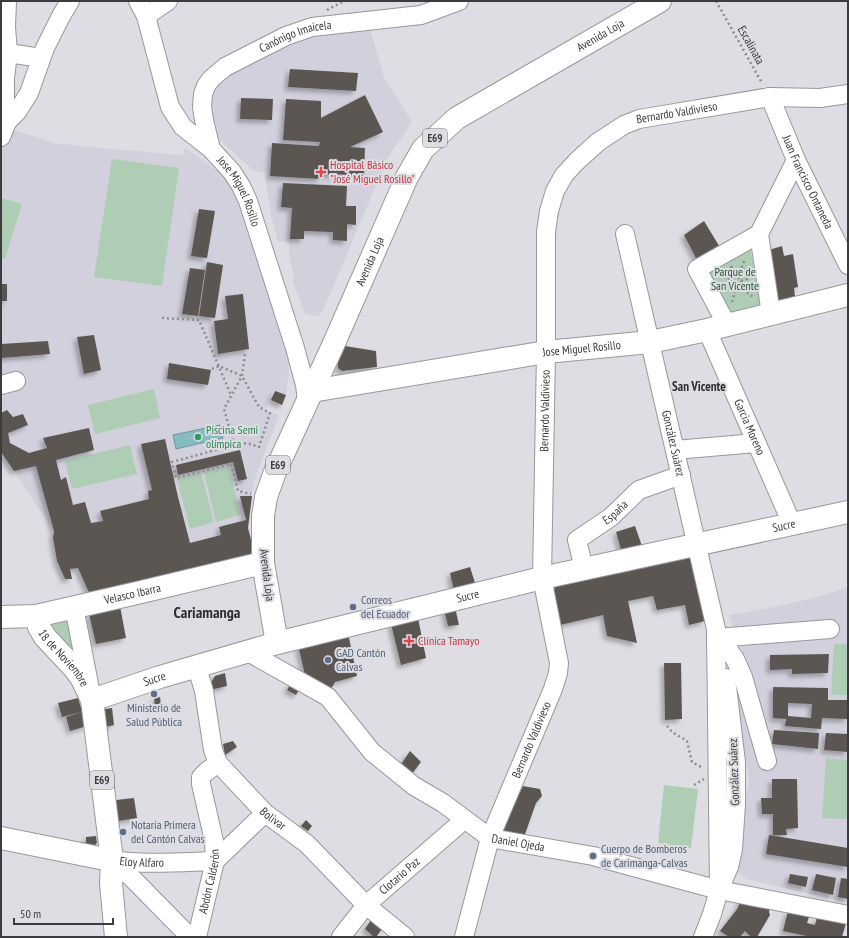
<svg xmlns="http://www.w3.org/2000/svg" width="849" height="938" font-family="'PT Sans Narrow',sans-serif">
<defs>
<filter id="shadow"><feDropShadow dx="-3.5" dy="3.5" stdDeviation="2" flood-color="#0004"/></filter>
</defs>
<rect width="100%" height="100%" fill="#dedde3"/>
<g fill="#d2d0dd">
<path d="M370 29 384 77 412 122 387 159 323 311 318 316 305 314 292 279 294 275 289 256V241L278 242 271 215 266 182V173L254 171 217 138 208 102 215 88 226 76 271 53 310 37Z"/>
<path d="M7 128 55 143 89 147 183 155 185 148 222 174 234 193 241 210 266 282 289 356V374L286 395 273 391 265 410 279 415 253 484 248 528 255 555 179 574 150 504 149 499 100 511 103 521 54 531 1 452V143Z"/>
<path d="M848 587V903L746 879 735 869 745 800 749 784 748 771 743 753 736 680 750 674 729 615 774 607 821 596Z"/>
</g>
<g fill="#aecdb4">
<path d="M112 159 179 168 162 286 94 277Z"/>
<path d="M1 198 22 204 5 259 1 258Z"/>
<path d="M750 248 763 305 728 315 705 268Z"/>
<path d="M154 389 160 418 95 434 88 405Z"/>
<path d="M130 445 137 474 72 489 65 461Z"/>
<path d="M229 466 240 515 216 522 204 472Z"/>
<path d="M201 473 214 522 190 529 177 479Z"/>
<path d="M67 616 77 655 46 627 48 620Z"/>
<path d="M834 644H848V695H831Z"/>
<path d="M826 758 848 760V819L822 818Z"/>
<path d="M664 785 698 789 691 848 658 843Z"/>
</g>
<path fill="#85bdc3" stroke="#6f969b" d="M220 425 223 438 176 449 173 435Z"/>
<g fill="#5b5753" fill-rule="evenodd" filter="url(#shadow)">
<path d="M290 69 358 73 356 91 288 87Z"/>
<path d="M365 95 383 132 350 147 365 148 364 175 320 174V179L270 176 272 143 319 146 320 142 283 140 286 99 321 101V118Z"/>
<path d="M241 98 273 99 272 120 240 119Z"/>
<path d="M283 183 347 186 346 206H356V225L347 224V241L333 240V232L304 231V239H290L292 208 281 207Z"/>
<path d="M199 209 215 211 207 258 191 256Z"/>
<path d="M704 221 721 249 698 262 684 235Z"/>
<path d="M782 246 784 256 793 254 798 287 794 288 795 297 778 300 769 250Z"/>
<path d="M207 262 223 265 215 318 199 316Z"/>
<path d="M190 268 205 270 198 316 182 314Z"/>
<rect x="1" y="284" width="6" height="17"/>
<path d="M243 294 249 349 218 354 214 321 228 319 225 296Z"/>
<path d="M94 335 101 370 84 374 77 337Z"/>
<path d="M48 341 50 354 1 358V344Z"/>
<path d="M345 346 376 351 377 367 342 371 338 368V363Z"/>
<path d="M169 363 211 370 208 385 167 379Z"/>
<path d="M275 391 286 395 282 405 271 400Z"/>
<path d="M7 410 13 417 23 414 28 425 8 433 10 443 29 453 47 448 43 438 89 428 94 450 56 460 61 480 66 477 73 505 85 502 91 523 103 521 100 511 149 499 148 491 152 490 141 444 165 439 178 497 190 543 221 535 219 527 246 520 240 496H252L248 528 255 555 90 595 78 568 70 569 72 579H65L57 561 53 538 54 531 36 466 14 471 1 452V413Z"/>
<path d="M240 450 247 479 238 481 233 462 178 475 176 465Z"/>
<path d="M635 526 643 549 622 553 616 532Z"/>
<path d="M689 553 693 557 705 621 689 625 685 605 657 610 653 596 628 601 637 643 607 636 603 615 560 625 553 591 557 584Z"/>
<path d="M470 567 476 586 454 591 450 573Z"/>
<path d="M120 606 126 638 96 644 89 614Z"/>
<path d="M455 607 459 625 448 626 444 610Z"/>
<path d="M418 618 426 658 401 665 391 624Z"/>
<path d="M348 633 357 676 335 682 331 689 305 675 298 645Z"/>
<path d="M829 654 828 673 792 674V669L770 670V655Z"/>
<path d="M664 663H681L682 719 665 720Z"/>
<path d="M225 673 227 686 210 690V684L215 676Z"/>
<path d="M291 683 300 688 296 695 287 690Z"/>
<path d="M773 687 828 688V700H848V719L822 718 821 729 785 726 786 719 773 718ZM788 703 812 704 811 718 788 716Z"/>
<path d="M160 697 161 705 155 707 154 699Z"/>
<path d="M78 698 87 726 70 731 66 717 81 712 62 717 58 703Z"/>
<path d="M112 708 114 725 106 727 105 709Z"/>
<path d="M774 730 819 733 818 749 772 744Z"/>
<path d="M826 733 848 734V752L824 750Z"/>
<path d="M233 741 237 747 225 755 223 744Z"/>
<path d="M410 751 421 762 411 775 400 766Z"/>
<path d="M772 779H797L798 828 786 829 787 835H773V814H762L761 798H772Z"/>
<path d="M523 786 540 789 542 796 536 803 523 840 502 833 513 807Z"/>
<path d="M134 798 137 818 118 821 116 800Z"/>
<path d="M306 820 312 826 308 831 301 826Z"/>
<path d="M769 835 848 848V867L766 854Z"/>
<path d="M96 836 97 843 91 849 86 848V837Z"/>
<path d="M790 874 808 877 806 887 788 883Z"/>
<path d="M816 874 836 878 833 895 812 890Z"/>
<path d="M841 878 848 879V899L838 897Z"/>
<path d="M740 900 770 907 769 912 770 915 757 937H751L745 931 740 937H729L720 931 738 908Z"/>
<path d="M788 911 810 914 807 923 815 925 817 917 846 923 842 937H811L783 931Z"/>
<path d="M371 920 385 925 376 937H374L365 929Z"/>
</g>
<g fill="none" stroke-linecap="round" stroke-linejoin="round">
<defs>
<g id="minor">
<path d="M7 1 6 27 8 53 5 78V108L7 122"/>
<path id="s1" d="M138 1 146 16 170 107 183 127 211 149 232 172 241 186 248 201 295 348 305 385 307 401"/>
<path d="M146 16 168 1"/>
<path d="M8 53 41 58"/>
<path id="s2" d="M770 97 796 160 848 265"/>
<path d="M1 137 7 122 17 112 29 93 45 48 61 16 70 1"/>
<path id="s3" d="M211 149 204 120 202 107 203 94 206 86 211 79 225 67 286 36 312 27 421 15 459 1"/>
<path id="s4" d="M625 234 716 629 719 890"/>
<path d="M759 234 796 160"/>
<path d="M727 325 697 269 759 234 771 314"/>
<path id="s5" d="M707 330 792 524"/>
<path d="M1 385 16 381"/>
<path d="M675 450 756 443"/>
<path id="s6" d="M584 569 577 540 611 517 639 490 681 475"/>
<path d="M74 607 90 689"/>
<path d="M716 638 830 629"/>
<path d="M716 645 728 649 735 659 743 677 767 761"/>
<path id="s7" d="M248 652 328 697 372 752 414 786 443 803 490 838 593 856 719 890 848 915"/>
<path id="s8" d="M197 667 204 691 213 750 218 763 265 813 307 844 366 905 405 937"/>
<path id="s9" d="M112 860C144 865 182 862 215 861L265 813"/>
<path d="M112 860 121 870 130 876 190 937"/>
<path id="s10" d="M197 937 201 920 215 861 214 841 201 784V777L206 772 218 763"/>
<path id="s11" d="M341 937 366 905 464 820"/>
<path id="s12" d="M464 937 490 838 553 689 558 673 559 663 542 578 546 352V232L549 211 555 191 564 175 577 161 598 142 624 125 639 119 770 97 820 98 848 94"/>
<path d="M703 937 712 914 719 890 729 867 733 849 736 805V762L726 678"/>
</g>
<g id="major">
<path id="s13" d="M312 391 546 352 650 342 707 330 848 295"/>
<path id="s14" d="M36 616 39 627 45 637 75 669 82 679 92 700 112 860 111 883 116 937"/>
<path id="s15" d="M1 617 36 616 137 593 263 563"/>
<path id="s16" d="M277 643 263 563V516L266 497 275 472 335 341 407 177 423 149 457 118 660 1"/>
<path id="s17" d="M92 700 160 677 277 643 542 578 848 512"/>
<path d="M1 838 100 858 112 860"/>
</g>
</defs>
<use href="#minor" stroke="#98979d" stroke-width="20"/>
<use href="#major" stroke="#98979d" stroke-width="24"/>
<g stroke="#8c8b90" stroke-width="2.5" stroke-dasharray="2 3" stroke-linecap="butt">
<path d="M716 1 762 83"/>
<path d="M327 10 344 1"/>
<path d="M731 266 735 277"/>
<path d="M719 274 731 280"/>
<circle cx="736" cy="282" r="5"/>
<path d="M738 277 745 259"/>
<path d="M741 281 750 278"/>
<path d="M739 286 753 297"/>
<path d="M723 289 732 285"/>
<path d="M732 302 736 287"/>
<path d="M162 318 199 320 231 395"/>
<path d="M212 369 219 366 242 376 259 407 270 413 259 447 247 443 234 445 172 462 176 478 231 464 238 491 251 494"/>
<path d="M234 445 224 409 242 376 245 353"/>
<path d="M667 726 672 732 687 741 692 762 703 768"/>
<path d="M694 785 704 779"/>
</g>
<use href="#minor" stroke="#fff" stroke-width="18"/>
<use href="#major" stroke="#fff" stroke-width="22"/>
</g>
<g fill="#e0444e" stroke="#dedde3" stroke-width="1.5">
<path d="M319 166h4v4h4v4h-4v4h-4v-4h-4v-4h4z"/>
<path d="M407 635h4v4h4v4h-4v4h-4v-4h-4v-4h4z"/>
</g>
<circle fill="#2e9e5b" stroke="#dedde3" stroke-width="1.5" cx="198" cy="437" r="4"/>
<g fill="#5c6f8a" stroke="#dedde3" stroke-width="1.5">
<circle cx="353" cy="607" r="4"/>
<circle cx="328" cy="660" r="4"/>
<circle cx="154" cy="694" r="4"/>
<circle cx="123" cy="832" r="4"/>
<circle cx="593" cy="856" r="4"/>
</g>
<g text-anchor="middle" stroke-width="4" stroke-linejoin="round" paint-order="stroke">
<g fill="#dedde3" stroke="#6d6c70" stroke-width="1">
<rect x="423" y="129" width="24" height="18" rx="3"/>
<rect x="266" y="456" width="24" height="18" rx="3"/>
<rect x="90" y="771" width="24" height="18" rx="3"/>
</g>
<g font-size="11" font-weight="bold" fill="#3c3b3e">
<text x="435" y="142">E69</text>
<text x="278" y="469">E69</text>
<text x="102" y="784">E69</text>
</g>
<g font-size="12" fill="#3c3b3e" stroke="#dedde3">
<text dy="4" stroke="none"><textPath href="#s16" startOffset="741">Avenida Loja</textPath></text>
<text dy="4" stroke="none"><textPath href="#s3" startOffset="169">Canónigo Imaicela</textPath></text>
<text transform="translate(751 45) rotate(61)" y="4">Escalinata</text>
<text dy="4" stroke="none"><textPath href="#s12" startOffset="917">Bernardo Valdivieso</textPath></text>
<text dy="4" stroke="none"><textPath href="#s2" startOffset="93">Juan Francisco Ontaneda</textPath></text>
<text dy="4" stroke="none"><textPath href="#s1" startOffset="222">Jose Miguel Rosillo</textPath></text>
<text dy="4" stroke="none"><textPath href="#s16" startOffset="405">Avenida Loja</textPath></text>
<text dy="4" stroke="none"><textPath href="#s13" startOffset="273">Jose Miguel Rosillo</textPath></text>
<text dy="4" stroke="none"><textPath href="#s12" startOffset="545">Bernardo Valdivieso</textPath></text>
<text dy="4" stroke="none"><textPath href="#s5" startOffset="106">Garcia Moreno</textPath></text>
<text dy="4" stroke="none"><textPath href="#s4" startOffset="215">González Suárez</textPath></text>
<text dy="4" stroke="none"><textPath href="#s6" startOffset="77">España</textPath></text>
<text dy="4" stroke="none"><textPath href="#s17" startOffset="714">Sucre</textPath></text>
<text transform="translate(267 575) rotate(83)" y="4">Avenida Loja</text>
<text dy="4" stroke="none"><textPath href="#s15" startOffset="134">Velasco Ibarra</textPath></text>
<text dy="4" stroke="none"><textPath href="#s17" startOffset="390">Sucre</textPath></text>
<text dy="4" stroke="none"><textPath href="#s14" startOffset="51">18 de Noviembre</textPath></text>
<text dy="4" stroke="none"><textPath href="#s17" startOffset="66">Sucre</textPath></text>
<text dy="4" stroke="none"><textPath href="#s12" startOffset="209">Bernardo Valdivieso</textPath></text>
<text transform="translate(734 772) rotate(-92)" y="4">González Suárez</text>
<text dy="4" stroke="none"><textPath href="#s8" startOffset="177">Bolivar</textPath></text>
<text dy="4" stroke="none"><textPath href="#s7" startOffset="337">Daniel Ojeda</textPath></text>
<text dy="4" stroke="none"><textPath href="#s9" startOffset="30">Eloy Alfaro</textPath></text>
<text dy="4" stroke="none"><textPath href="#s11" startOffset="85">Clotario Paz</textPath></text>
<text dy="4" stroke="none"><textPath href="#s10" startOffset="57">Abdón Calderón</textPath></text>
</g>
<g font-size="12" fill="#be3a42" stroke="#dedde3" text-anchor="start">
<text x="330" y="169">Hospital Básico<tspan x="330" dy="14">"José Miguel Rosillo"</tspan></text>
<text x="418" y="645">Clínica Tamayo</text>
</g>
<g font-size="12" fill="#1f5a32" stroke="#dedde3">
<text x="735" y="276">Parque de<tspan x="735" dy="14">San Vicente</tspan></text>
</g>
<g font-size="12" fill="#27864d" stroke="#dedde3" text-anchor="start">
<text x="206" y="434">Piscina Semi<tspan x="206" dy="14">olímpica</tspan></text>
</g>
<g font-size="12" fill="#4e5e75" stroke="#dedde3" text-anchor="start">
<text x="361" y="604">Correos<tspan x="361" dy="14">del Ecuador</tspan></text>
<text x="336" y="657">GAD Cantón<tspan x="336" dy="14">Calvas</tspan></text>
<text x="154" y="712" text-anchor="middle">Ministerio de<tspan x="154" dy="14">Salud Pública</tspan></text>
<text x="131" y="829">Notaría Primera<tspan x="131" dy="14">del Cantón Calvas</tspan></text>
<text x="601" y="853">Cuerpo de Bomberos<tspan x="601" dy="14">de Carimanga-Calvas</tspan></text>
</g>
<g font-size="13" font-weight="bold" fill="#2f2e33" stroke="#dedde3">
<text x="699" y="391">San Vicente</text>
</g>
<g font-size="16" font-weight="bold" fill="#2f2e33" stroke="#dedde3">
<text x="207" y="618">Cariamanga</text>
</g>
</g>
<rect width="849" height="938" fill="none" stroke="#3c3b3e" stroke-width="4"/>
<path d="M14 918v6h99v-6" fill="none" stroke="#3c3b3e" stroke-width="2"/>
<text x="20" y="918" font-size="12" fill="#3c3b3e" stroke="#dedde3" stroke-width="3" paint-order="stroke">50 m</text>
</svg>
